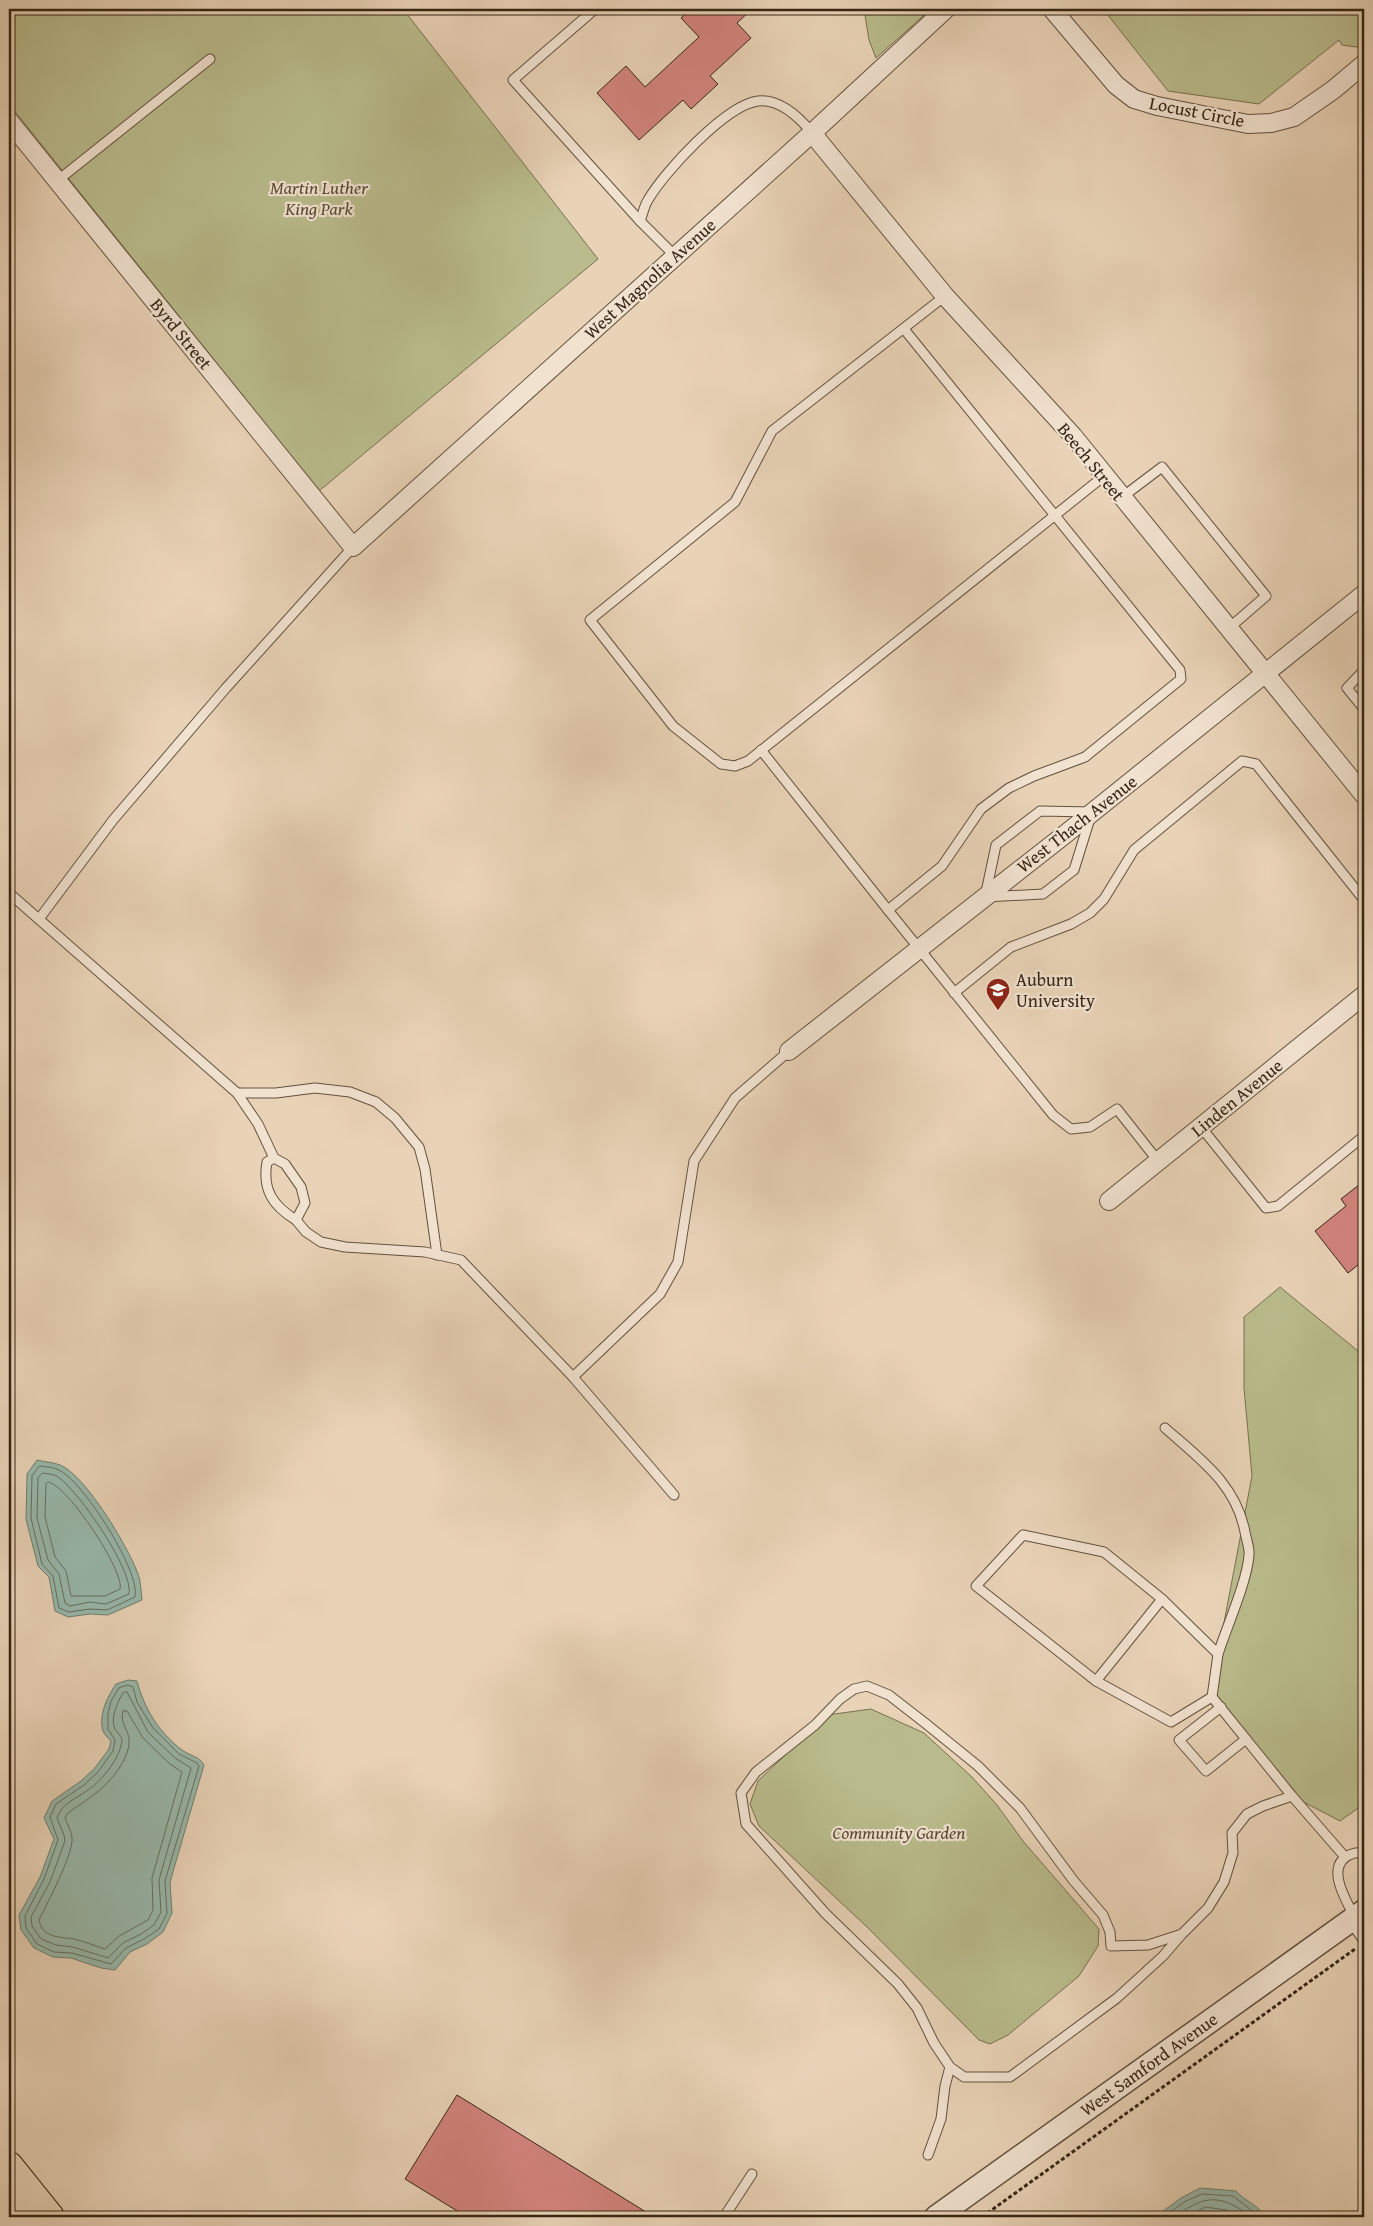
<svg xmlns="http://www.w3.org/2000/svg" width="1373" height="2226" font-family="'Gentium Book Plus',serif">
<rect width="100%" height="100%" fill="#e9d3b7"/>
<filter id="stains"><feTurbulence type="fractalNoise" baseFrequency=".004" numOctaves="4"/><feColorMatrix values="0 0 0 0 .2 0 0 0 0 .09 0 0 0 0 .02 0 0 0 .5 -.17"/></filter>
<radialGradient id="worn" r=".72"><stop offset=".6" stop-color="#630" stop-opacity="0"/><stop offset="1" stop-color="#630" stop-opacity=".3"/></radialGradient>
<g fill="#b9bb8c" stroke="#787050">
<path d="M9 9H403L598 259 319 491 9 104Z"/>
<path d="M864 9H931L876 58 869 40Z"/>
<path d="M1103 9H1357L1364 18V48L1342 45 1339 40 1259 104 1168 91Z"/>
<path d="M1280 1287 1364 1356V1804L1340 1821 1292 1796 1212 1697 1218 1654 1252 1476 1244 1388V1317Z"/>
<path d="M871 1709 924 1733 972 1777 997 1805 1023 1841 1099 1929 1098 1946 1079 1976 1008 2035 990 2044 979 2040 867 1927 759 1826 750 1804 758 1781 827 1715Z"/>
</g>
<g fill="#98b8ab" stroke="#717e6f">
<path d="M37 1460C44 1462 53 1462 60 1465 85 1474 131 1551 139 1577 141 1584 141 1593 142 1600L108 1615 90 1614 68 1617 55 1611 49 1577 38 1566 26 1519 27 1474Z"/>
<path d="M128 1680 137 1681C144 1708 159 1733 182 1750 190 1756 199 1756 204 1765L170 1882 172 1913 163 1932 147 1944 130 1952 115 1970 101 1968 71 1958 53 1957 34 1948 21 1930 19 1915 40 1877 54 1839 44 1818 52 1801 81 1781 94 1769 109 1749 111 1741C108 1738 104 1734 103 1731 98 1715 108 1696 116 1684Z"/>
<path d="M1200 2188 1236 2191C1245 2201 1258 2205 1266 2217H1155L1181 2198Z"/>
</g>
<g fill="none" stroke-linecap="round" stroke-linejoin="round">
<g stroke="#676f60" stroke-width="1">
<path d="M40 1466C46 1467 54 1467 59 1470 83 1481 141 1572 135 1597L107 1610 90 1609 69 1612 59 1608 53 1576 42 1564 31 1518 32 1476Z"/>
<path d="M43 1473C48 1474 54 1474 58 1477 78 1490 134 1571 129 1594L106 1604 90 1602 70 1606 65 1603 59 1574 48 1560 37 1518 38 1478Z"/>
<path d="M48 1482C67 1484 125 1572 120 1589L105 1596H71L66 1571 55 1557 45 1517 46 1484Z"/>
<path d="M128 1685 133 1687 137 1702 153 1728 179 1754 197 1763 199 1766 165 1881 167 1913 159 1929 144 1939 126 1948 111 1964 72 1953 54 1952 37 1944 26 1928 25 1916 44 1879 58 1840 50 1817 56 1804 84 1785 98 1772 113 1751 115 1740 108 1729V1714L111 1701 119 1688Z"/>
<path d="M127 1692 148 1732 175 1758 191 1768 159 1880 161 1912 154 1925 141 1934 123 1943 108 1958 73 1947 56 1945 41 1939 32 1926 31 1917 50 1882 65 1841 64 1835 57 1818C62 1803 76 1799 88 1790 103 1779 121 1758 122 1739 120 1735 118 1733 115 1729 110 1718 117 1703 123 1693Z"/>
<path d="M123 1711H127L143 1738 170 1764 182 1772 152 1878 153 1910 148 1920 119 1936 105 1949C95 1946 84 1941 74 1939 60 1937 42 1938 39 1920 47 1903 74 1854 72 1837 71 1830 67 1824 65 1818L67 1814C75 1807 84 1803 92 1796 108 1785 127 1763 129 1744 131 1731 119 1725 123 1711Z"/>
<path d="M1164 2217 1184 2202 1202 2194 1233 2196 1260 2217"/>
<path d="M1175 2217C1204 2194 1222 2194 1251 2217"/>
<path d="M1187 2217 1205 2207 1227 2210 1236 2217"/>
</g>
</g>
<g fill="#d2847d" stroke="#362615">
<path d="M691 9H752L737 23 751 38 710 76 718 84 691 109 683 100 639 140 597 93 626 66 645 87 699 37 681 18Z"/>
<path d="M1364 1181V1260L1348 1273 1315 1231 1346 1206 1341 1199Z"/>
<path d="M457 2095 654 2217H467L405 2179Z"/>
</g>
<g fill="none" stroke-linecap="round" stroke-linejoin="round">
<defs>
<g id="service">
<path d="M595 9 513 80 640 221 675 256"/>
<path d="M57 181 210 59"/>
<path d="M640 221C643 214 644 206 648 200 664 172 726 105 758 101 780 99 799 117 812 133"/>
<path d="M945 296 772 431 735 502 590 620 673 726 721 764 735 766 748 761 1104 476"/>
<path d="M904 329 1180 670 1181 679 1085 757 1034 776 1009 788 981 809 942 866 888 910 1053 1115 1071 1129 1090 1127 1117 1109 1158 1161"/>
<path d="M1121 498 1162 467 1266 596 1228 629"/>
<path d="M1364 670 1347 688 1364 709"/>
<path d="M761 750 888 910"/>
<path d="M1040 811 1092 812 1074 870 1043 894 985 897 996 845Z"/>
<path d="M9 893 237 1093 258 1124 274 1158 285 1164 301 1187 305 1203 296 1220C273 1206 262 1190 267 1162L274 1158"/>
<path d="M39 919 113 820 226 688 353 547"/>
<path d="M954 993 1011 947 1071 924 1090 913 1104 899 1134 850 1242 761 1256 764 1364 900"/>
<path d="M237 1093H276L315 1088 350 1092 376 1102 395 1118 419 1147 425 1169 437 1255"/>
<path d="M1201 1127 1266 1208 1278 1206 1364 1136"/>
<path d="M296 1220 306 1232 321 1242 345 1247 425 1252 461 1260 573 1377 674 1495"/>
<path d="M573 1377 660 1294 678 1262 694 1161 735 1098 789 1051"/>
<path d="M1165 1428C1200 1459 1236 1484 1245 1532 1246 1539 1250 1548 1249 1555 1247 1582 1227 1626 1218 1654"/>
<path d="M1162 1599 1104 1552 1023 1535 976 1586 1096 1681 1162 1599 1218 1654 1212 1697 1292 1796 1345 1857"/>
<path d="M1096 1681 1171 1722 1212 1697"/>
<path d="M1221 1707 1179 1740 1206 1771 1246 1739"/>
<path d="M1354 1916C1346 1900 1325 1867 1349 1855 1354 1853 1359 1852 1364 1853"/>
<path d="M1350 1921 1364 1941"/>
<path d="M1182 1934 1148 1945 1111 1946 1110 1932 1103 1915 1073 1880 1020 1808 978 1766 925 1723 889 1695 867 1686 854 1689 840 1699 815 1725 756 1772 741 1793 746 1824 825 1913 898 1984 917 2008 934 2043 950 2067 964 2077H1010L1117 1998 1163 1956 1182 1934 1208 1908 1224 1882 1233 1853 1232 1833 1247 1814 1263 1806 1292 1796"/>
<path d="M928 2155 941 2119 945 2086 950 2067"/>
<path d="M724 2217 752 2174"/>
</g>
<g id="minor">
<path d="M1052 9 1116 85 1134 99 1157 106 1248 124 1271 123 1294 117 1333 90 1364 64"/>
<path d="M9 121 353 547 812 133 946 9"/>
<path d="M812 133 945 296 1073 436 1364 795"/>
<path d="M789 1051 1063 836 1364 594"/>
<path d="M1109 1201 1364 995"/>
</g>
<g id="tertiary">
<path id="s1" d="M936 2217 1364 1911"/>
</g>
<g id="primary">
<path d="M9 2166 50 2217"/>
<path d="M9 2205 31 2212 38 2217"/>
</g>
</defs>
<use href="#service" stroke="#63513e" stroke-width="11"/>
<use href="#minor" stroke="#63513e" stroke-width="20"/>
<use href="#tertiary" stroke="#63513e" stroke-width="25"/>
<use href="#primary" stroke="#362615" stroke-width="30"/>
<path stroke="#362615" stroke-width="3" stroke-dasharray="4 2.5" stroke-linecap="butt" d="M982 2217 1355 1949"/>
<use href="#service" stroke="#f1e2d0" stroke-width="9"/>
<use href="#minor" stroke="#f1e2d0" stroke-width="18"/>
<use href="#tertiary" stroke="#f1e2d0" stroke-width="22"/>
<use href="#primary" stroke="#e9d3b7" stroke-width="28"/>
</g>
<defs>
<symbol id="university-pin" viewBox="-11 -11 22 30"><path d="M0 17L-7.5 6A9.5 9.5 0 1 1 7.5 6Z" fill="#8f2418" stroke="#f1e2d0"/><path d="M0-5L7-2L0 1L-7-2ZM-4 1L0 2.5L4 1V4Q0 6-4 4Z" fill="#fff"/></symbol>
</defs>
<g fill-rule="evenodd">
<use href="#university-pin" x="984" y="976" width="28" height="38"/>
</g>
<g text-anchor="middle" stroke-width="4.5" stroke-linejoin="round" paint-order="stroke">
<g font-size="18" fill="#362615" stroke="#f1e2d0">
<text transform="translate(1197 112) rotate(11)" y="6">Locust Circle</text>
<text transform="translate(650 279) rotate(-42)" y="6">West Magnolia Avenue</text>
<text transform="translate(181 334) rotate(51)" y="6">Byrd Street</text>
<text transform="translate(1091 462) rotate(51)" y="6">Beech Street</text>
<text transform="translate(1077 824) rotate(-38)" y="6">West Thach Avenue</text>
<text transform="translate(1237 1098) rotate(-39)" y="6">Linden Avenue</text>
<text dy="6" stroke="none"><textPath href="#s1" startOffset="262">West Samford Avenue</textPath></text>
</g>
<g font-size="18" font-style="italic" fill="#574b33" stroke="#f1e2d0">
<text x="319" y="194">Martin Luther<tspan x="319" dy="21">King Park</tspan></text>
<text x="899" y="1839">Community Garden</text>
</g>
<g font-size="18" fill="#362615" stroke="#f1e2d0" text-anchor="start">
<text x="1016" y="986">Auburn<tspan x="1016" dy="21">University</tspan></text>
</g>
</g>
<rect width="1373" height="2226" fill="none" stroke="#e9d3b7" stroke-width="30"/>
<rect x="10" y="10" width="1353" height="2206" fill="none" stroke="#362615" stroke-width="2.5"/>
<rect x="15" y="15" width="1343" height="2196" fill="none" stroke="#362615"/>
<rect width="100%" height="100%" filter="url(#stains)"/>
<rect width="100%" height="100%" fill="url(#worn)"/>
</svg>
